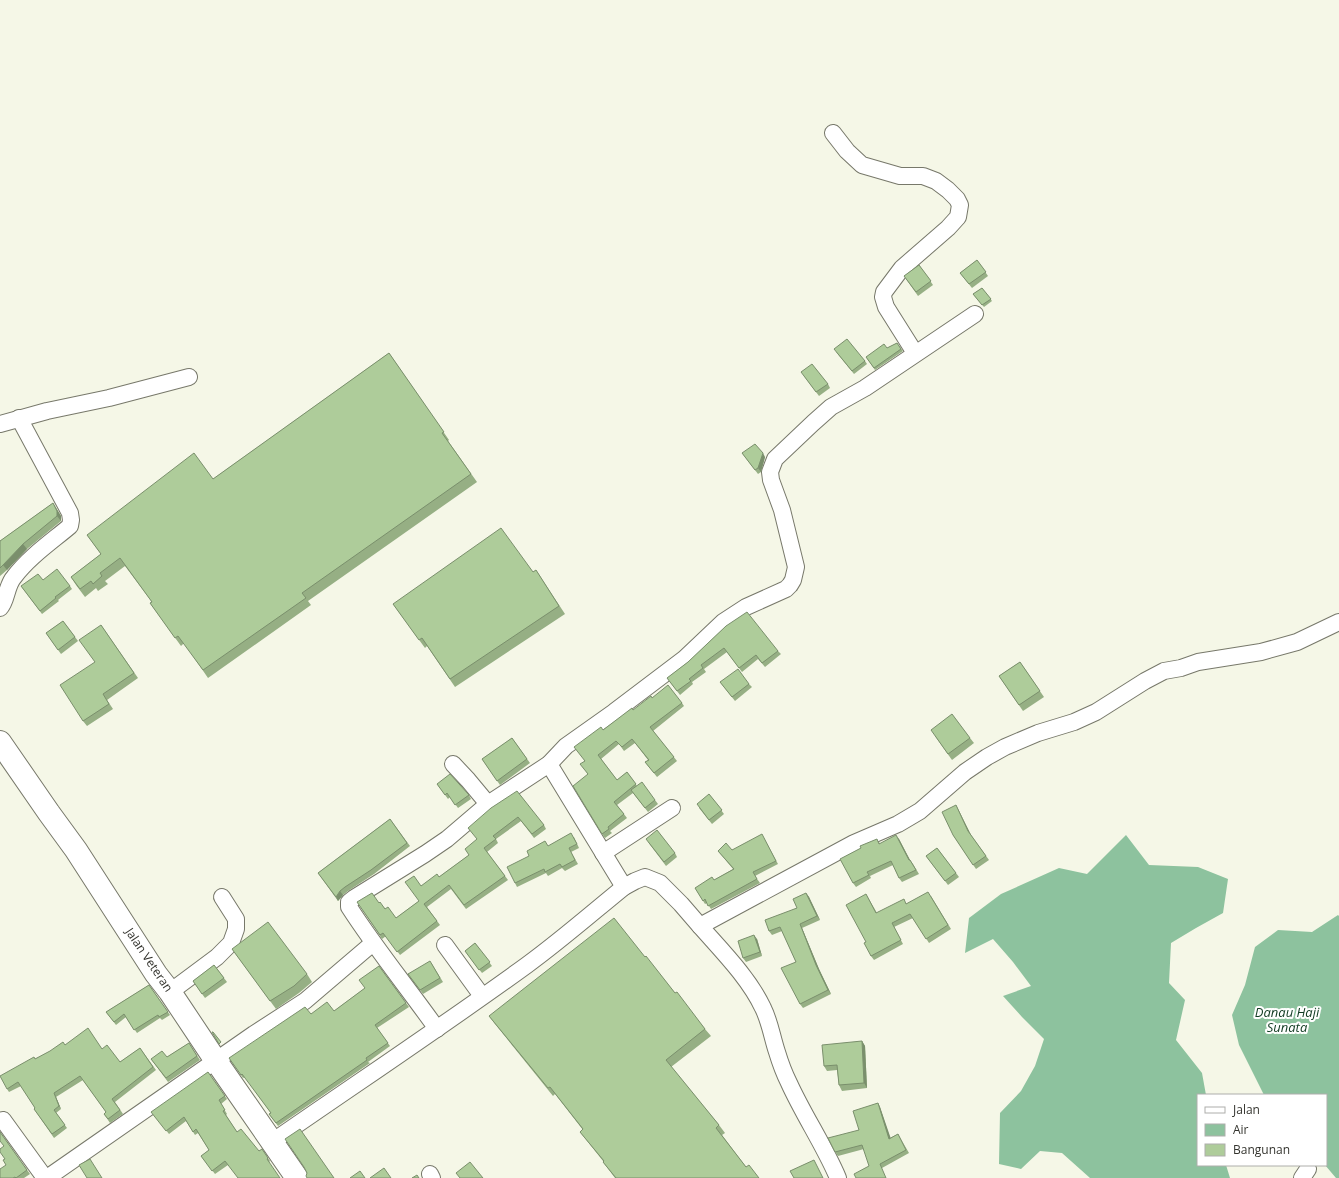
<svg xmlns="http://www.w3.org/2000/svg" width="1339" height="1178" font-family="'Open Sans',sans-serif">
<rect width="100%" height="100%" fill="#f5f7e7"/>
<g fill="#8dc29e">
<path d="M1126 835 1149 865 1198 867 1228 879 1223 913 1196 928 1171 943 1169 983 1185 1000 1176 1040 1202 1073 1206 1095H1198V1165H1226L1230 1178H1090L1062 1153 1040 1151 1021 1169 999 1164 1000 1113 1021 1091 1035 1066 1044 1039 1022 1017 1003 996 1031 986 1013 962 993 939 965 953 969 918 1001 894 1059 868 1087 874Z"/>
<path d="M1338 915 1339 916V1178H1336L1325 1165H1326V1095H1264L1239 1045 1232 1015 1245 985 1255 947 1278 930 1312 932Z"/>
</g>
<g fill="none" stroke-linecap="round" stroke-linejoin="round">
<defs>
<g id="street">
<path d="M833 133 847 151 862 165 900 176H923L936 181 948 190 957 199 960 205 958 217 948 228 902 268 884 292 883 297 886 307 915 353"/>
<path d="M0 424 47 411 109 398 189 377"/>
<path d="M0 608C7 601 6 586 14 577 29 557 51 542 70 526L71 520 70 513 19 418"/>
<path d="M453 764 468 780 488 804"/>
<path d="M549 764 624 887"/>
<path d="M603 853 672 808"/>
<path d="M700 926C722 951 749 978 763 1008 770 1022 772 1037 777 1052 780 1062 784 1073 789 1083 804 1116 824 1145 838 1178"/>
<path d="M445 945 482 996"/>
<path d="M170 992 217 957 231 943 236 929V919L222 897"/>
<path d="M437 1029C408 988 376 949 349 907V902L354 898 425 854 447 839 488 804 549 764 566 746 614 712 684 659 723 622 746 607 786 589 790 585 793 580 796 567 782 510 771 480 770 472 775 459 813 423 831 407 865 388 975 314"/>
<path d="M3 1120 45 1178"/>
<path d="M272 1142C357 1083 443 1026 527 965 560 941 592 913 624 887L635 881 645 877 660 883 681 904 700 926 854 843 898 824 920 811 965 772 987 757 1005 747 1038 733 1074 722 1096 712 1145 681 1164 671 1181 668 1198 662 1261 652 1297 642 1339 622"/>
<path d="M430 1174 432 1178"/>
<path d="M47 1178 254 1034 305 1001 373 943"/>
<path d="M1302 1178 1308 1169"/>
</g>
<path id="secondary" d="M0 742 49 813 76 850 156 974 170 992 216 1061 297 1178"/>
</defs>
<use href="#street" stroke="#77786a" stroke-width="18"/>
<use href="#secondary" stroke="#77786a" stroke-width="24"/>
<use href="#street" stroke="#fff" stroke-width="16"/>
<use href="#secondary" stroke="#fff" stroke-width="22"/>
</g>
<g fill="#96af84">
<path d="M977 260 988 276 972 288 960 273Z"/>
<path d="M919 265 933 285 918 296 904 276Z"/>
<path d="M982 288 992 301 984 307 973 294Z"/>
<path d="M897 343 903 351 875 370 866 357 887 348Z"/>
<path d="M836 352 865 361 867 364 854 374Z"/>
<path d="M389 353 449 440 448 441 477 482 308 601 311 605 208 678 184 643 181 646 150 603 152 602 125 566 105 581 108 584 98 591 96 588 85 597 76 585 71 577 101 554 87 535 213 479Z"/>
<path d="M804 376 828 384 830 388 819 396Z"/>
<path d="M742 453 765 457 761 472 758 474Z"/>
<path d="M53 503 61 516V521L27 549 7 570 0 576V541Z"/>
<path d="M536 570 565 614 455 687 427 646 425 648 393 604 533 572Z"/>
<path d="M43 580 70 586 72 589 58 600 59 601 42 614 21 586Z"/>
<path d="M63 621 78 641 61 654 46 633Z"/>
<path d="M101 625 138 678 107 700 113 709 87 726 83 721 95 662Z"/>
<path d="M726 626 778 651 781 654 765 667 758 659 742 672 727 652 704 669 706 672 692 682 693 684 680 695 667 678 688 662Z"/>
<path d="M1020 662 1044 697 1023 711 999 676Z"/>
<path d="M720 682 749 684 752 687 735 701Z"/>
<path d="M652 698 682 703 684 706 653 731 677 761 657 777 645 762 648 760 635 743 624 751 619 744 601 759 617 780 627 772 637 786 655 800 658 804 648 812 633 793 617 805 627 818 610 831 612 833 605 838 602 834 584 761 603 730Z"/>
<path d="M935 736 970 738 974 743 952 760Z"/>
<path d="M512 738 530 763 500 785 482 759Z"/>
<path d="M437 784 469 795 471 799 458 808 450 797 448 799Z"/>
<path d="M709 794 724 814 712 824 699 808Z"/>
<path d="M956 805 971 835 989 860 976 869 953 835Z"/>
<path d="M491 808 544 825 546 829 534 838 521 821 496 839 498 843 487 852 508 880 466 909 451 889 427 907 440 925 400 955 386 936 382 939 357 902 379 903 396 918 419 901 421 886 439 877 469 855Z"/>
<path d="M390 819 410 846 374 874 348 891 343 895 338 901 318 873Z"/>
<path d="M574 837 579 848 571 852 578 864 565 871 562 868 548 876 546 873 517 887 515 883 529 856 549 846Z"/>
<path d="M764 838 778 864 755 876 760 883 711 909 707 903 705 904 695 888 714 880 733 869 718 851 732 850Z"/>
<path d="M899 839 910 860 913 864 919 874 902 882 899 878 893 865 870 876 871 878 856 887 853 883 880 842V844Z"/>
<path d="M648 842 675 853 677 857 666 866Z"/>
<path d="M937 848 959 877 948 885 926 856Z"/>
<path d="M806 893 809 897 820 920 802 928 819 969 831 994 803 1008 800 1004 796 962 782 931 772 935 769 931 797 908Z"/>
<path d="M866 894 877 913 931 896 951 929 929 943 913 918 894 927 903 944 874 960 871 956 866 942Z"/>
<path d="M757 939 762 956 746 962 743 958Z"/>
<path d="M475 943 492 966 482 973 465 951Z"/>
<path d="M232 949 307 974 312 982 299 993 276 1009Z"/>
<path d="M645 957 705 1029 711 1036 671 1067 719 1125 725 1133 722 1135 746 1167 759 1178H615L603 1162V1161L580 1132 583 1130 555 1094 553 1096 495 1024 489 1016Z"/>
<path d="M432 964 443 982 423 994 408 974Z"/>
<path d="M214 965 227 982 205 998 193 981Z"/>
<path d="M379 966 409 1007 377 1028 390 1046 368 1062 370 1063 278 1126 269 1114 271 1113 245 1077 243 1078 229 1058 311 1014 334 1011 365 988Z"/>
<path d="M149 985 170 1015 162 1020 160 1018 137 1033 126 1017 116 1025 106 1012Z"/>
<path d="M862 1041 865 1046 867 1088 842 1091 839 1085 837 1070 827 1071 824 1066Z"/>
<path d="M189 1043 200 1060 168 1082 151 1059 167 1057Z"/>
<path d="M65 1045 102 1049 120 1062 140 1048 156 1070 115 1102 123 1114 110 1123 104 1114 106 1112 83 1080 56 1097 61 1109 56 1113 67 1128 54 1138 34 1109 35 1108 21 1086 9 1092 7 1089 35 1059Z"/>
<path d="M208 1072 227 1099 221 1104 227 1114 226 1115 237 1132 259 1151 262 1149 270 1161 269 1162 228 1165 215 1174 201 1156 209 1150 198 1133 195 1135 186 1121 169 1134 154 1115Z"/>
<path d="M878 1103 880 1107 890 1138 898 1134 909 1153 882 1168 864 1149 838 1156 835 1152 859 1130Z"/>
<path d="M0 1132 30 1174 24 1178H0L6 1165 4 1146Z"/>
</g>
<g fill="#7a8f6c">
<path d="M763 453 765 457 761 472 758 468Z"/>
<path d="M53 503 61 516V521L57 516Z"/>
<path d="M23 544 27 549 7 570 3 565Z"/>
<path d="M956 805 971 835 968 831Z"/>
<path d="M896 835 899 839 912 864 909 860Z"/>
<path d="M340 891 343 895 338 901 336 897Z"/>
<path d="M806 893 809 897 820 920 817 916Z"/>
<path d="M800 924 802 928 819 969 831 994 828 990 816 965Z"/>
<path d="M754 935 757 939 762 956 760 952Z"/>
<path d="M862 1041 865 1046 867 1088 864 1083Z"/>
<path d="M54 1093 56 1097 61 1109 59 1106Z"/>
<path d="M878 1103 880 1107 892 1142 889 1139Z"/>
</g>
<g fill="#aecc9a" stroke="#7a8f6c">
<path d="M977 260 986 272 969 284 960 273Z"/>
<path d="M919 265 931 281 916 292 904 276Z"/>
<path d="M982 288 991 299 982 305 973 294Z"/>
<path d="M847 339 865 361 852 371 834 349Z"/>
<path d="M897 343 901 349 874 368 866 357 884 344 887 348Z"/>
<path d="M389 353 444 432 442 433 471 474 302 593 306 598 203 670 178 636 175 638 150 603 152 602 120 558 100 573 102 576 93 584 91 581 80 589 71 577 101 554 87 535 194 453 213 479Z"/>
<path d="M812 364 828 384 816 392 801 372Z"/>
<path d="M755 444 763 453 758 468 755 470 742 453Z"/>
<path d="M53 503 57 511V516L23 544 3 565 0 568V541Z"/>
<path d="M501 528 533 572 536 570 559 606 450 679 422 638 419 640 393 604Z"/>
<path d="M57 569 70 586 55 597 56 598 40 611 21 586 38 574 43 580Z"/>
<path d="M747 612 778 651 762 663 756 655 739 668 724 648 701 665 703 668 689 679 691 681 677 691 667 678 688 662 726 626Z"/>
<path d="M63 621 75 637 58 650 46 633Z"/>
<path d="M101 625 134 673 103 694 109 704 83 721 60 685 95 662 79 640Z"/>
<path d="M1020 662 1040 691 1019 705 999 676Z"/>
<path d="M738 669 749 684 732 697 720 682Z"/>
<path d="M668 685 682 703 650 727 674 757 654 773 645 762 649 760 632 739 622 747 616 741 598 755 617 780 627 772 636 784 614 802 624 814 608 827 609 829 602 834 573 786 588 774 580 764 585 761 574 747 601 727 603 730 632 708 633 710 651 696 652 698Z"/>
<path d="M952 714 970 738 948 754 931 730Z"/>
<path d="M512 738 527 759 497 781 482 759Z"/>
<path d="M450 774 469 795 455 805 447 793 445 795 437 784Z"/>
<path d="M642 782 655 800 645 808 631 790Z"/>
<path d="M517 791 544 825 532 834 518 817 493 836 496 839 484 848 505 876 464 905 449 885 424 904 437 921 397 952 383 933 380 935 357 902 372 893 379 903 380 902 385 909 388 907 396 918 419 901 405 882 414 876 421 886 437 874 439 877 469 855 465 849 477 839 468 828 491 808Z"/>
<path d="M709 794 722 810 709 820 697 804Z"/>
<path d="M956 805 968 831 986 856 973 865 953 835 942 812Z"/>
<path d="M390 819 407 843 371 870 345 887 340 891 336 897 318 873Z"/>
<path d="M657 830 675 853 664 862 646 839Z"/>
<path d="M571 833 577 844 569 848 575 860 562 867 560 864 545 872 544 869 515 883 507 867 529 856 527 851 545 841 548 846Z"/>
<path d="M762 834 776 861 753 872 757 879 708 906 705 899 703 901 695 888 712 877 714 880 734 869 718 851 726 843 732 850Z"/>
<path d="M896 835 909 860H910L916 870 899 878 891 861 867 872 869 875 853 883 840 859 861 848 860 846 877 839 879 844Z"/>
<path d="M937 848 956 873 945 881 926 856Z"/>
<path d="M928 892 948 925 926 939 910 914 892 923 901 940 871 956 864 943 866 942 846 905 866 894 876 913 904 899 906 904Z"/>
<path d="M806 893 817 916 800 924 816 965 828 990 800 1004 781 968 796 962 780 927 769 931 765 920 797 908 793 899Z"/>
<path d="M614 918 645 957 646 956 675 993 677 992 705 1029 666 1060 719 1125 716 1128 746 1167 749 1165 759 1178H616L603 1162 604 1161 580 1132 583 1129 550 1087 548 1088 489 1016Z"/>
<path d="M268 922 307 974 294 986 270 1001 232 949Z"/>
<path d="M754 935 760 952 743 958 738 941Z"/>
<path d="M475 943 490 962 479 970 465 951Z"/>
<path d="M430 961 440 978 420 990 408 974Z"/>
<path d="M214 965 224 978 202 994 193 981Z"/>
<path d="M379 966 406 1003 375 1025 388 1043 366 1058 367 1060 276 1123 269 1114 271 1113 242 1074 241 1075 229 1058 305 1007 311 1014 327 1002 334 1011 365 988 359 980Z"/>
<path d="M149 985 168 1012 159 1017 158 1015 134 1030 124 1014 114 1022 106 1012Z"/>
<path d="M88 1028 102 1049 107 1045 120 1062 140 1048 153 1067 112 1099 120 1110 108 1119 104 1114 106 1112 80 1076 54 1093 59 1106 54 1110 65 1125 52 1134 34 1109 35 1108 18 1082 7 1089 0 1076 34 1057 35 1059 50 1051 63 1042 65 1045Z"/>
<path d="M212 1032H213L221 1042 219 1044Z"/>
<path d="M862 1041 864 1083 839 1085 837 1065 824 1066 822 1045Z"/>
<path d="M189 1043 197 1056 166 1078 151 1059 162 1051 167 1057Z"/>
<path d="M208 1072 225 1096 219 1100 225 1110 223 1111 237 1132 241 1129 259 1151 262 1149 268 1158 267 1159 280 1178H238L225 1161 212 1171 201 1156 209 1150 196 1129 193 1132 184 1117 166 1131 151 1112Z"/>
<path d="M878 1103 889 1139 898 1134 906 1150 880 1164 886 1178H856L854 1174 869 1166 862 1145 835 1152 828 1138 859 1130 853 1111Z"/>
<path d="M300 1129 334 1178H307L306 1176 307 1173 304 1167 285 1139Z"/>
<path d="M0 1132 27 1170 16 1178 15 1177 13 1178H0V1169L6 1165 3 1160 5 1159 0 1152V1149L4 1146 0 1141Z"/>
<path d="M90 1159 102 1178H87L79 1165Z"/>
<path d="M814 1160 823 1178H794L790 1171Z"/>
<path d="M470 1162 483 1178H460L456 1173Z"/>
<path d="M384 1168 391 1178H370Z"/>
<path d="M360 1171 365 1178H350Z"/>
<path d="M417 1175 419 1178H412Z"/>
</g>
<g text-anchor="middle" stroke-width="4" stroke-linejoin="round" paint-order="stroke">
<g font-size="12" fill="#34342e" stroke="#fff">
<text transform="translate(149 960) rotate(56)" y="4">Jalan Veteran</text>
</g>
<g font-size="13" font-style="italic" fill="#113b22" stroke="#fff">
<text x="1287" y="1017">Danau Haji<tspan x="1287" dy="15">Sunata</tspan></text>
</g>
</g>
<rect x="1197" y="1094" width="130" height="72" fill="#ffffff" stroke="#aeaeab"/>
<rect x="1205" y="1107" width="20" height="6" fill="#ffffff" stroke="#aeaeab"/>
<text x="1233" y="1114" font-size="12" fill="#34342e">Jalan</text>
<rect x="1205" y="1124" width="20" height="12" fill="#8dc29e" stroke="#aeaeab"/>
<text x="1233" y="1134" font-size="12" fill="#34342e">Air</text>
<rect x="1205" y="1144" width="20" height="12" fill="#aecc9a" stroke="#aeaeab"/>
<text x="1233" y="1154" font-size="12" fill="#34342e">Bangunan</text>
</svg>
